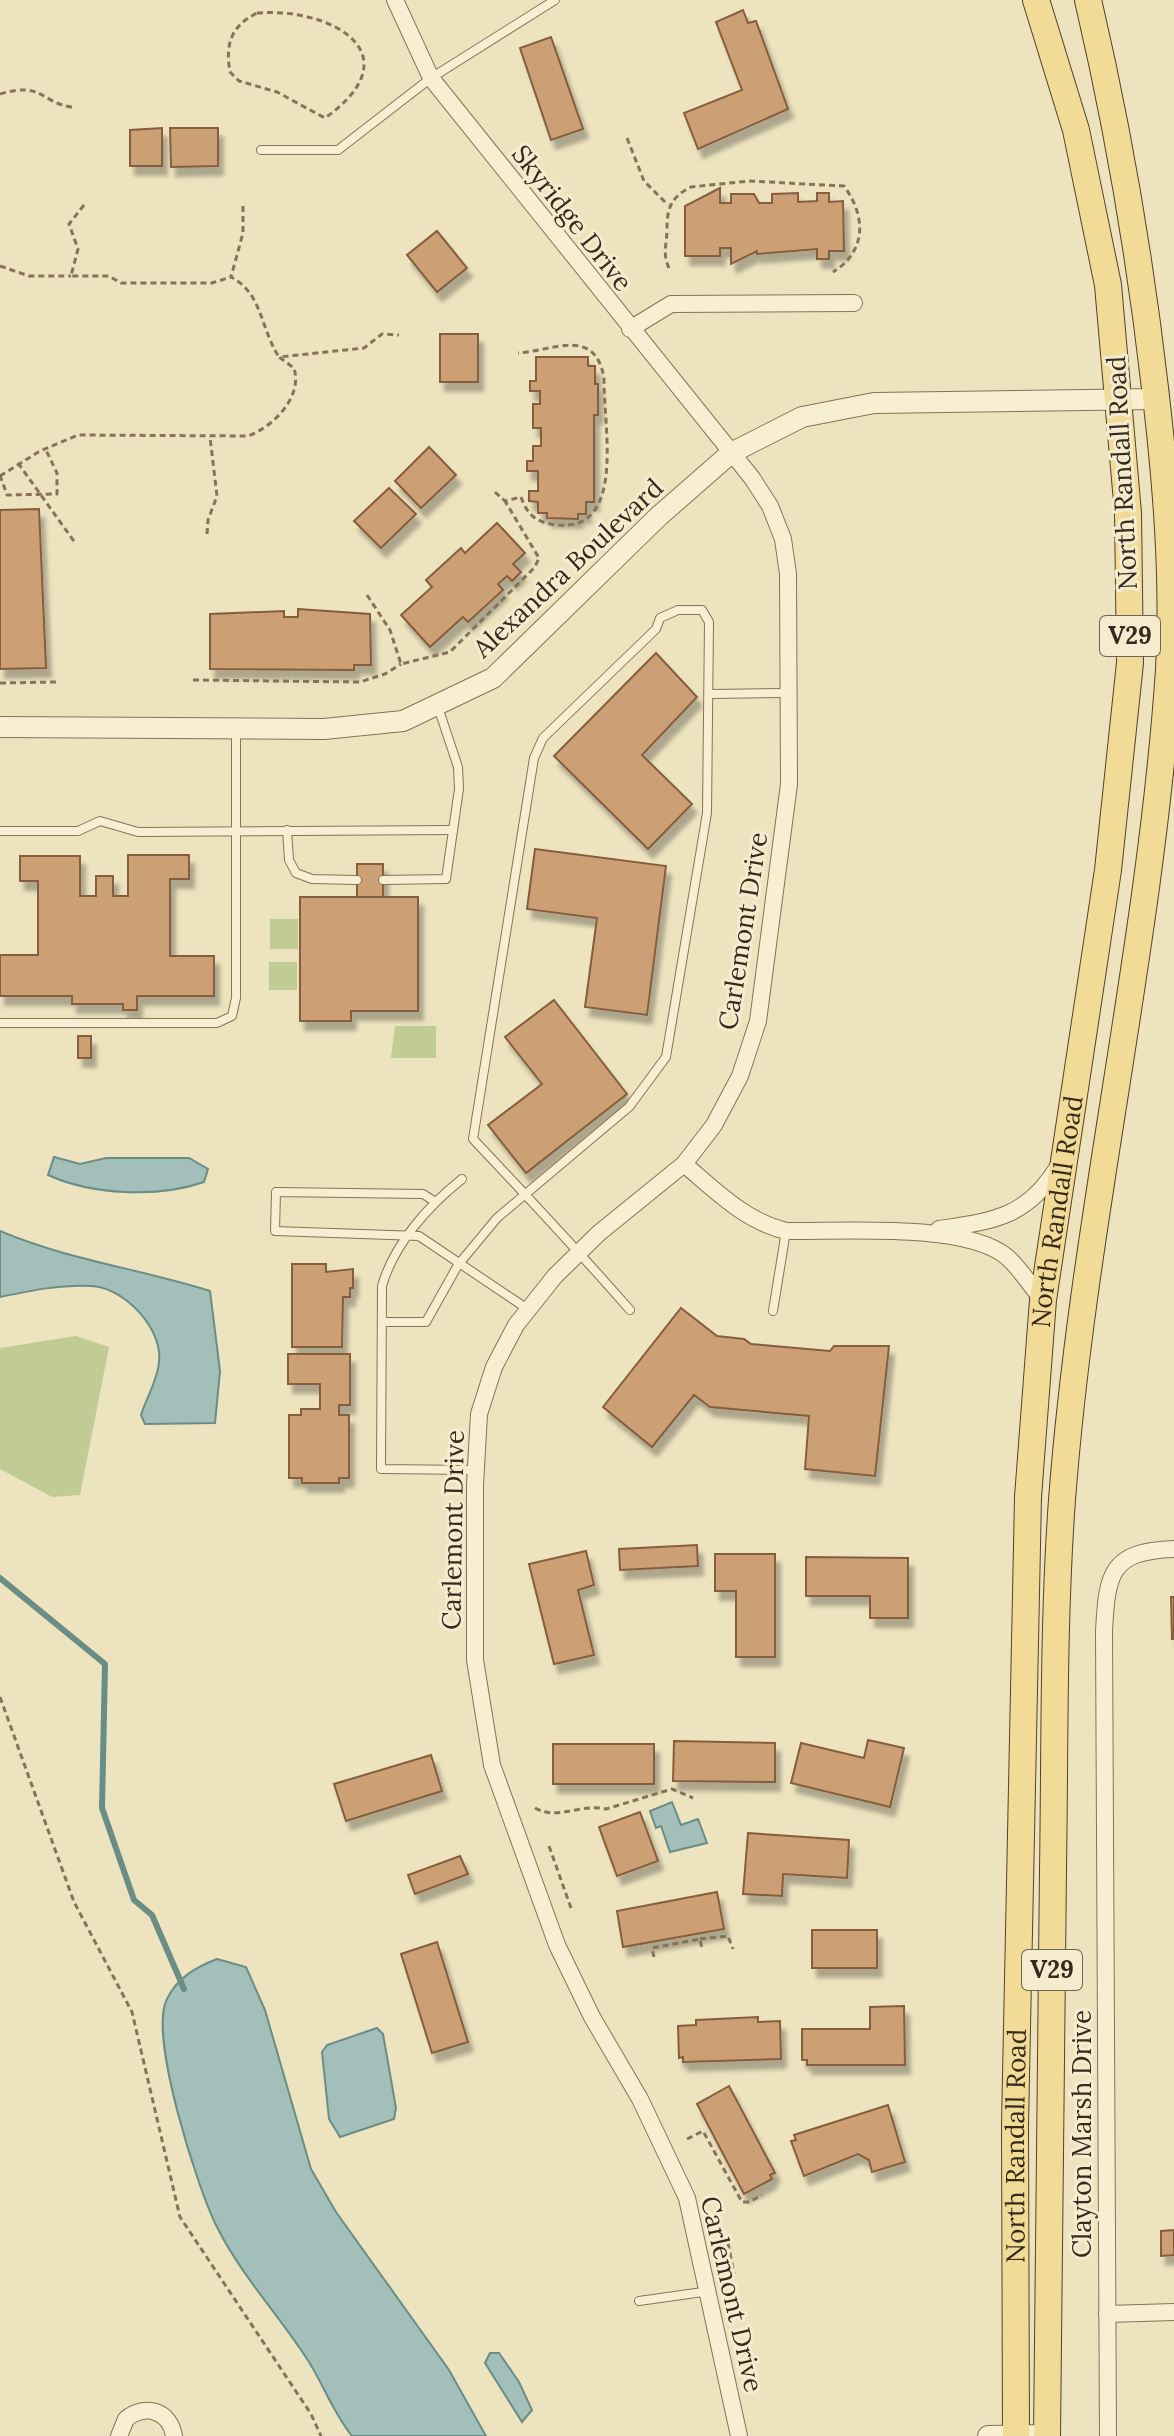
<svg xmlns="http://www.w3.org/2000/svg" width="1174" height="2436" font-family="Lora,serif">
<defs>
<filter id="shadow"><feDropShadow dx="5" dy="9" stdDeviation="2" flood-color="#0004"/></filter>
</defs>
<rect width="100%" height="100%" fill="#ede3bf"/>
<g fill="#c1cb94">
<rect x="270" y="919" width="28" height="30"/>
<rect x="269" y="962" width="28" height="28"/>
<path d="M395 1026H436V1058H391Z"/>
<path d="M76 1336 109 1347 80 1495 52 1497 0 1469V1348Z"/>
</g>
<g fill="#a3bfb9" stroke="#6a8d86" stroke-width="2">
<path d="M54 1157 80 1164 106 1158H189L208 1169 204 1182C158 1198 92 1195 48 1175Z"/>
<path d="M0 1231C68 1260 141 1269 210 1291L220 1371 215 1423 145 1424 141 1415C146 1399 158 1379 159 1362 163 1329 125 1288 92 1286 62 1284 29 1291 0 1297Z"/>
<path d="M672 1802 681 1825 698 1819 707 1843 670 1852 661 1826 656 1828 650 1811Z"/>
<path d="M217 1959 246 1967 265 2010 311 2169 336 2212 449 2370 486 2436H352C334 2414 324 2386 309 2362 280 2316 242 2277 217 2227 198 2190 148 2035 167 1999 177 1978 196 1967 217 1959Z"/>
<path d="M377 2028 383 2034 396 2108 394 2119 340 2137 329 2119 322 2052 327 2045Z"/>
<path d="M490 2353H499L519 2382 532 2410 522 2422 485 2363Z"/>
</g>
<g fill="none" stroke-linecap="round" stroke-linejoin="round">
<path stroke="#6a8d86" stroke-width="6" d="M0 1578 105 1664 102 1808 134 1900 152 1915 184 1989"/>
</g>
<g fill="#cc9f75" stroke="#855e3e" stroke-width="2" filter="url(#shadow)">
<path d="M743 10 748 23 756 21 788 109 698 149 684 113 742 90 716 22Z"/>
<path d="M551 37 583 129 551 140 520 48Z"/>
<path d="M162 128V166H130V130Z"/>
<path d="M170 128H218V166L171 167Z"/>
<path d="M720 188V203H731V194H754L759 203H772V194L798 193V202L817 201V193H829V202L843 201 844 251H829V259H817V249L757 254V251L731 264V248H720V256H685V206Z"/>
<path d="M437 231 467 268 437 292 407 255Z"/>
<rect x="440" y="334" width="38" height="48"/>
<path d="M536 357H588V366H595V384H598V415H594V502H586V514H578V519L547 518V513H538V502L529 501V491H538V471H527V461H533V446H541V428H533V404H540V391H530V381H536Z"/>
<path d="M429 447 456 475 421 508 395 481Z"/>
<path d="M389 488 416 514 381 548 354 521Z"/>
<path d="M39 509 46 668 0 669V510Z"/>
<path d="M497 523 525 553 513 564 521 572 512 581 507 576 498 584 503 590 468 622 463 617 430 647 401 615 432 587 426 580 461 548 465 553Z"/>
<path d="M298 609 370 614 371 665H354V670L210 669V614L284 611V617H298Z"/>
<path d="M656 653 697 697 642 755 692 804 648 849 554 756Z"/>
<path d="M535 849 666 866 647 1015 585 1007 597 918 527 909Z"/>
<path d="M128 855H189V879H170V956H214V996H137V1010H123V1004H72V996H0V955H38V881H20V856H80V896H96V876H113V896H128Z"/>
<rect x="357" y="864" width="26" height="33"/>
<path d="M300 897H418V1011H351V1021H300Z"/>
<path d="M554 1000 627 1094 526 1173 488 1125 542 1084 505 1037Z"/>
<rect x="78" y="1036" width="13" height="22"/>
<path d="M292 1264H326V1272L353 1269V1288H350V1297H343L342 1347H292Z"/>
<path d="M681 1308 717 1336 744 1339 751 1344 830 1351 834 1346H889L875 1476 805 1469 809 1416 710 1407 694 1395 652 1447 603 1407Z"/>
<path d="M288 1354H350V1405H339V1415H349V1478H339V1483H302V1478H289V1415H301V1409H320V1384H288Z"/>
<path d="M697 1545 698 1566 620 1570 619 1549Z"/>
<path d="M586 1551 594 1585 578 1590 594 1655 554 1664 529 1564Z"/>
<path d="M715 1554H775V1657H736V1591H715Z"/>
<path d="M806 1557 908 1558V1618H870V1596H806Z"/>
<path d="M1171 1597H1174V1639H1172Z"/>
<path d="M868 1740 904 1748 890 1807 791 1783 801 1743 864 1758Z"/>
<path d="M674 1741 775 1743V1782L673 1781Z"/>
<rect x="553" y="1744" width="101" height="40"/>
<path d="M431 1755 442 1791 346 1821 334 1784Z"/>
<path d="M640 1812 658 1861 617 1876 599 1827Z"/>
<path d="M748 1833 849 1840 847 1878 783 1874 782 1896 743 1894Z"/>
<path d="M460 1856 468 1874 415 1894 408 1875Z"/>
<path d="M717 1892 724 1929 623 1947 617 1911Z"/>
<rect x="812" y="1930" width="65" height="38"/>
<path d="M437 1942 468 2042 432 2053 401 1954Z"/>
<path d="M904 2006 905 2065H807V2060H802V2029H870V2007Z"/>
<path d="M758 2017V2022L780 2021 781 2059 683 2062V2057L679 2058 678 2026 696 2025V2020Z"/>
<path d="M729 2086 775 2173 770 2175 772 2179 744 2194 697 2104Z"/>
<path d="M888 2105 905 2162 872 2172 869 2160 858 2154 804 2176 791 2141 796 2140 794 2135Z"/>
<path d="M1174 2230V2255L1161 2256V2231Z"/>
</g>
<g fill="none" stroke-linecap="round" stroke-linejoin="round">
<defs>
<g id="service">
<path d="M261 150H338L431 78 555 0"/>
<path d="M710 694 787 693"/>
<path d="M287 830 289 860 296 873 312 879 357 880"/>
<path d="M0 831H78L100 821 138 832 453 830"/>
<path d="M383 880 446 879 459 789 458 767 438 707"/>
<path d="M0 1023H217L232 1016 236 998V731"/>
<path d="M462 1179C428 1206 394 1244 382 1286L381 1469 475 1470"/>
<path d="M434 1201 423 1194 276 1192 275 1231 419 1236 526 1308"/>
<path d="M773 1311 786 1231"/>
<path d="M382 1322H426L458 1265 497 1218 629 1107 666 1057 707 813 709 622 702 610H678L660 618 656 629 543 738 534 758 473 1139C526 1195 579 1252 630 1310"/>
<path d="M639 2301 710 2291"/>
</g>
<g id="minor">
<path d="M395 0 431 78 752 478 770 506 783 539 788 574 789 784 758 1021 740 1076 714 1125 684 1164 599 1233 555 1276 516 1325 494 1367 479 1414 475 1485V1660L492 1765 557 1945 592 2017 640 2099 687 2198 739 2436"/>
<path d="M630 329 671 304 854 303"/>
<path d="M684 1164C716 1191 745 1221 786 1231 840 1232 965 1222 1007 1257 1020 1268 1031 1287 1043 1300"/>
<path d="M939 1229C994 1221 1028 1217 1059 1165"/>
<path d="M1107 2314 1174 2312"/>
<path d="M119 2436 126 2419C146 2403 170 2411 174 2436"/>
<path d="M1108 2436 1104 1631C1107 1574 1110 1551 1174 1549"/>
</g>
<g id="tertiary">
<path d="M0 727 324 729 403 721 493 678 659 516 731 453 802 417 874 403 1156 399"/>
<path d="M988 2436 1047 2435"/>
</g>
<g id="primary">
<path id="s1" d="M1016 2436 1015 2124 1028 1497 1043 1300 1108 870 1130 663 1128 513 1108 285 1076 130 1036 0"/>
<path d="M1047 2436C1049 2247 1051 2058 1053 1870 1055 1747 1053 1623 1062 1500 1083 1222 1150 949 1169 670 1174 576 1166 481 1155 388 1140 257 1118 128 1088 0"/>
</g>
</defs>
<use href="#service" stroke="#867358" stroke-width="10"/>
<use href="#minor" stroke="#867358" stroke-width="18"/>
<use href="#tertiary" stroke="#867358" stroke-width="22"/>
<use href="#primary" stroke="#53412c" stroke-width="28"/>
<g stroke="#867358" stroke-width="3" stroke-dasharray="6 4" stroke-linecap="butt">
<path d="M257 13C331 7 415 54 325 118L277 92 239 81 230 72C225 44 231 26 257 13Z"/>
<path d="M0 94C43 81 41 103 72 107"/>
<path d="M627 138 644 181 668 205"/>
<path d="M84 205 69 224 78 249 71 276H109L121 283H212L231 277"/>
<path d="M243 206V233L231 277C263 294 260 328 279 357"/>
<path d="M0 266 29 276H71"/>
<path d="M669 268C662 253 667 244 667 229 667 208 671 197 691 187L749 181 844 186C866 216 867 251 833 272"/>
<path d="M18 463 76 544"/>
<path d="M0 475 7 495 57 494V473L45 448"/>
<path d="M0 476 40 451 78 435 248 436C273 427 303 397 294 368L279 357 364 348 382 334 399 335"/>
<path d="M495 492 505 501 521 497C527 515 537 523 557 525 627 532 603 424 604 378 595 326 552 351 518 353"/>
<path d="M207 534 208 520 217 496 210 437"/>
<path d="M367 595 390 630 401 664 450 652 535 567 539 558 505 501"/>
<path d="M193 680 360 682 385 674 401 664"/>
<path d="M0 683 56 682"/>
<path d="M0 1697 74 1902 132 2012 180 2217 311 2414 321 2436"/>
<path d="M535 1808C558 1821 581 1803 606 1809L672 1789 693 1798"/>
<path d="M549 1846 571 1908"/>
<path d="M700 1939 728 1936 733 1949"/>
<path d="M654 1957 652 1948 700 1939 702 1949"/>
<path d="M687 2139 703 2131 742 2202H749L762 2195"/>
<path d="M728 2243 734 2274"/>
</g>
<use href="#service" stroke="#f8efd2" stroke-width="8"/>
<use href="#minor" stroke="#f8efd2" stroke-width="16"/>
<use href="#tertiary" stroke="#f8efd2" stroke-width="20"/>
<use href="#primary" stroke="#f1db97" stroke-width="26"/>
</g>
<g text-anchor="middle" stroke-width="6" stroke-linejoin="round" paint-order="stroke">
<g fill="#f5eccf" stroke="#6f6452" stroke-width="2">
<rect x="1100" y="616" width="60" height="40" rx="6"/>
<rect x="1022" y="1950" width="60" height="40" rx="6"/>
</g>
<g font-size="24" font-weight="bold" fill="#362a1c">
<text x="1130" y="644">V29</text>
<text x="1052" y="1978">V29</text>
</g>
<g font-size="26" fill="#362a1c" stroke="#f5eccf">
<text transform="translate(572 218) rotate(52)" y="9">Skyridge Drive</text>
<text transform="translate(1122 473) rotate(-93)" y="9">North Randall Road</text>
<text transform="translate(568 568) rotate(-43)" y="9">Alexandra Boulevard</text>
<text transform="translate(743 931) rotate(-81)" y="9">Carlemont Drive</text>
<text dy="9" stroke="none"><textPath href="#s1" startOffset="1226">North Randall Road</textPath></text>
<text transform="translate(453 1530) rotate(-89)" y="9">Carlemont Drive</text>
<text transform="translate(1082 2134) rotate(-90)" y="9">Clayton Marsh Drive</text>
<text dy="9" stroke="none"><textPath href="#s1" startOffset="290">North Randall Road</textPath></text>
<text transform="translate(732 2294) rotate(77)" y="9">Carlemont Drive</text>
</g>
</g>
</svg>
